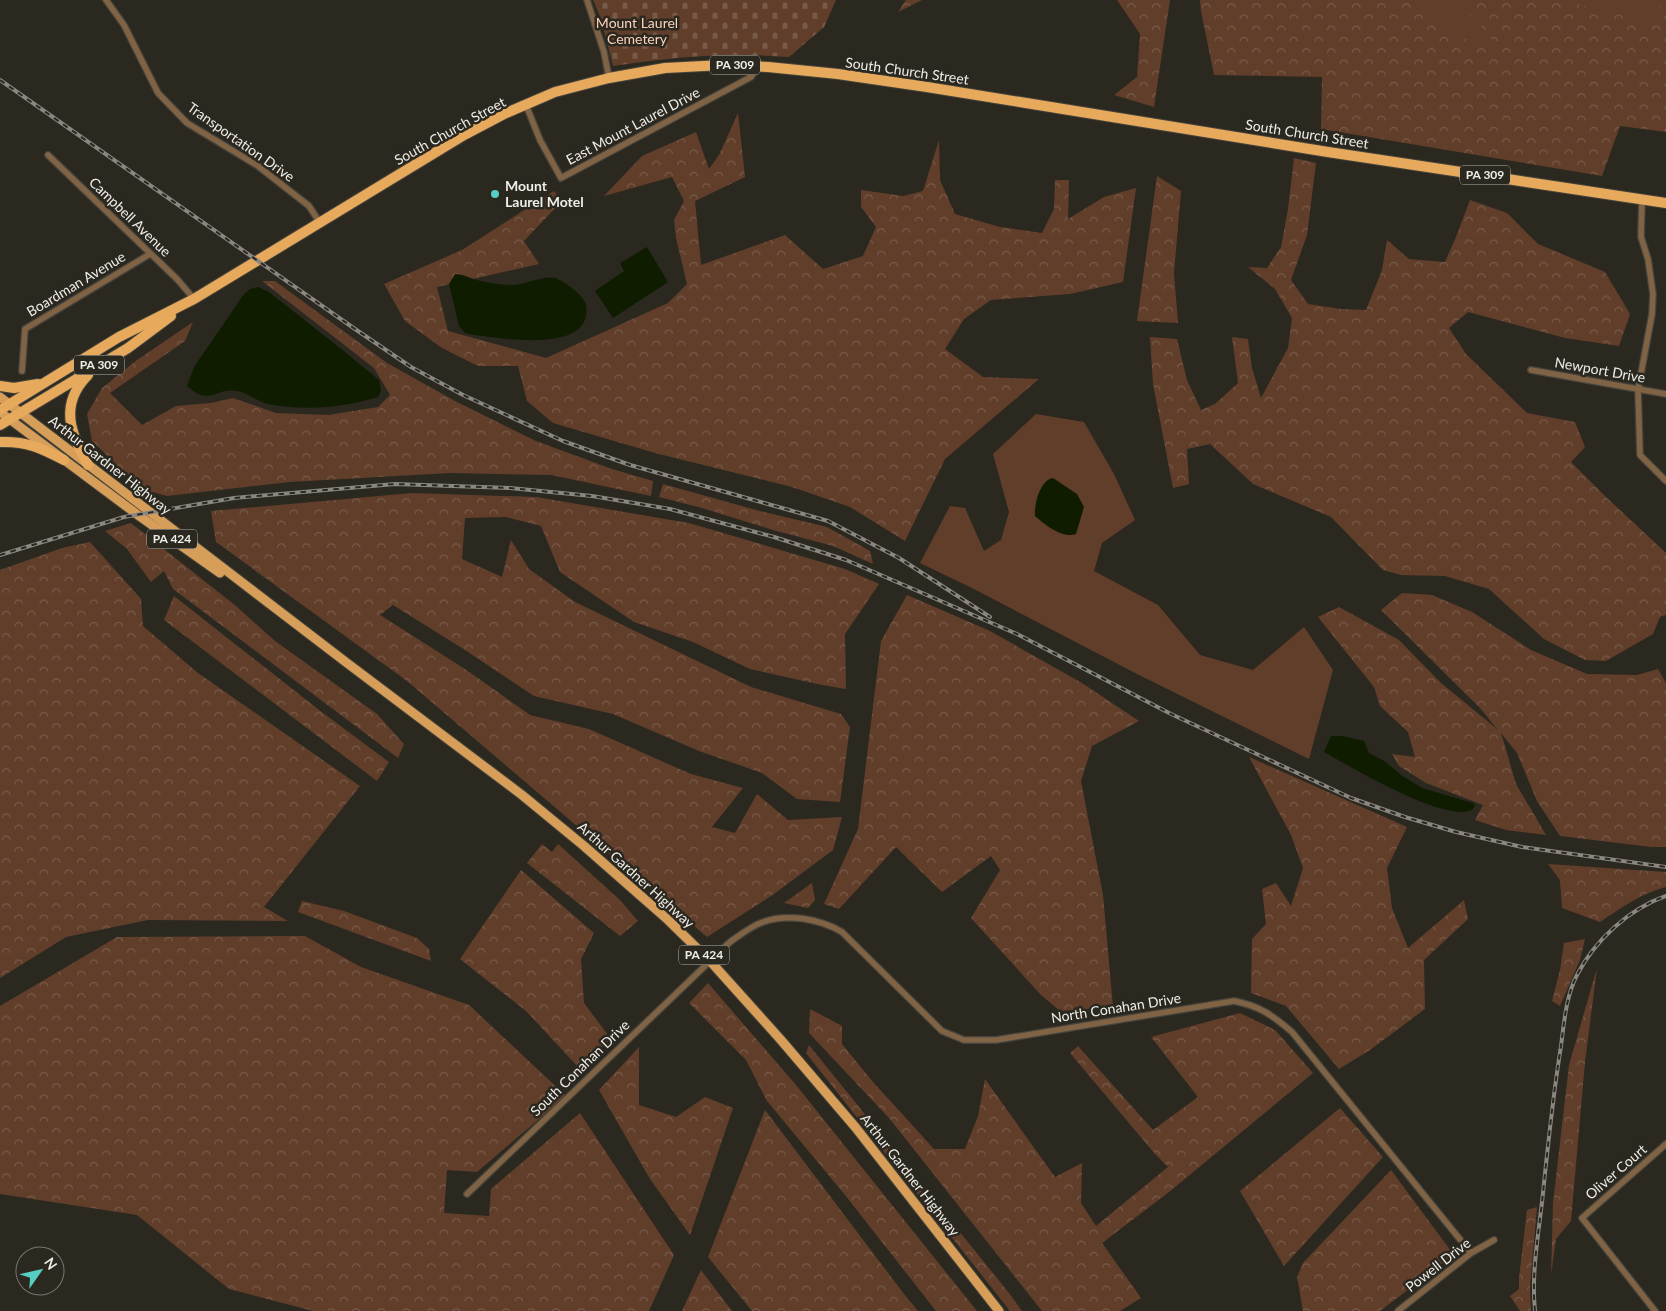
<svg xmlns="http://www.w3.org/2000/svg" width="1666" height="1311" font-family="Lato,sans-serif">
<defs>
<pattern id="forest-crowns" width="20" height="18" patternUnits="userSpaceOnUse" patternTransform="scale(1.25)"><rect width="20" height="18" fill="#613e2a"/><path d="M2 6a3 3 0 1 1 6 0M12 15a3 3 0 1 1 6 0" fill="none" stroke="#785a49"/></pattern>
<pattern id="cemetery-stones" width="16" height="16" patternUnits="userSpaceOnUse" patternTransform="scale(1.25)"><rect width="16" height="16" fill="#613e2a"/><path d="M2 7V4a2 2 0 0 1 4 0v3zM10 15v-3a2 2 0 0 1 4 0v3z" fill="#785a49"/></pattern>
</defs>
<rect width="100%" height="100%" fill="#2b2820"/>
<g fill="#613e2a">
<path d="M1390 0H1666V56L1479 65Z"/>
<path d="M1036 414 1084 422 1114 474 1135 520 1102 543 1094 571 1158 605 1200 655 1253 670 1304 627 1333 670 1309 759 1137 674 974 589 920 563 950 506 965 508 984 551 1001 540 1009 512 993 454Z"/>
</g>
<g fill="url(#forest-crowns)">
<path d="M906 0H922L898 12Z"/>
<path d="M1117 0H1170L1154 107 1114 95 1137 77 1140 34Z"/>
<path d="M1200 0H1407L1471 42 1502 53 1483 28 1456 0H1568L1593 10 1654 21 1661 4 1657 0H1666V132L1620 126 1602 176 1321 129 1322 77 1214 75 1201 11Z"/>
<path d="M738 113 745 177 695 201 701 265 785 235 823 269 863 256 876 227 861 207V190L903 196 923 191 939 140 940 180 955 214 1000 227 1042 233 1054 209 1055 180H1069L1068 219 1104 197 1136 188 1123 282 1070 294 991 300 964 319 945 349 983 377 1039 379 945 459 905 541 850 507 792 487 655 453 553 423 527 401 518 366H478L442 348 405 321 384 284 462 250 554 191 562 201 524 241 539 264 437 287 448 331 546 358 668 303 687 284 676 238 674 220 684 201 672 177 604 196 642 156 696 132 709 169 719 155Z"/>
<path d="M1294 158 1316 163 1307 235 1291 280 1308 304 1341 309 1366 310 1382 270 1387 240 1409 259 1445 262 1456 237 1470 200 1507 213 1538 244 1605 272 1630 314 1619 346 1565 338 1468 312 1449 328 1466 354 1527 413 1575 422 1585 447 1571 462 1606 497 1666 553V615L1660 617 1653 634 1606 661 1585 660 1544 639 1489 589 1445 576 1401 575 1383 570 1331 517 1253 484 1210 444 1187 449 1189 484 1173 488 1153 384 1150 337 1177 339 1187 380 1201 410 1215 404 1238 383 1232 337 1248 339 1252 368 1261 398 1288 348 1292 318 1275 289 1248 267 1267 268 1281 247 1288 209Z"/>
<path d="M1157 176 1181 191 1174 273 1178 323 1137 321Z"/>
<path d="M262 281H275L387 363 455 401 536 441 612 469 653 481 651 496 551 475 450 473 290 482 167 496 142 489 92 441 87 414 102 388 137 360 193 322 185 341 110 393 142 425 176 406 211 403 233 398 276 413 328 415 378 407 390 395 374 368Z"/>
<path d="M663 484 756 510 827 527 870 551 873 564 833 546 773 530 702 508 659 497Z"/>
<path d="M412 493 536 497 689 523 845 569 879 584 845 634 846 689 822 685 750 669 693 642 634 622 560 572 541 526 506 517 465 518 462 559 502 577 511 540 529 569 575 602 751 687 841 714 850 727 840 802 797 799 762 773 699 751 613 714 534 696 465 650 393 605 380 615 465 669 530 715 589 729 691 774 743 788 712 827 735 833 757 794 788 820 842 817 833 850 774 894 707 937 407 681 216 542 211 511Z"/>
<path d="M131 523 236 606 275 641 377 714 404 744 398 758 173 589 164 571 151 582 127 549 105 531Z"/>
<path d="M90 542 141 599 143 626 198 673 360 786 264 907 288 921 148 920 66 937 0 978V570L62 548Z"/>
<path d="M1402 593 1432 595 1472 612 1531 650 1587 674 1637 675 1658 669 1666 683V847H1651L1560 836 1537 801 1517 753 1501 733 1516 784 1546 835 1506 830 1475 820 1483 805 1426 783 1399 766 1392 754 1415 757 1408 732 1380 706 1374 687 1318 617 1339 607 1399 640 1441 683 1497 729 1480 708 1381 610Z"/>
<path d="M907 595 990 631 1082 683 1139 721 1092 746 1081 781 1103 895 1113 1007 1060 1011 1040 994 971 918 1000 870 991 856 942 892 896 847 839 909 824 904 858 829 881 641Z"/>
<path d="M174 596 323 713 389 762 377 781 164 620Z"/>
<path d="M1249 757 1407 827 1387 868 1392 908 1408 948 1464 900 1468 919 1424 960 1425 1009 1370 1050 1339 1069 1286 1006 1251 993 1252 939 1266 924 1262 889 1276 883 1291 906 1303 868 1291 835Z"/>
<path d="M542 844 552 852 558 844 620 900 638 921 620 936 527 863Z"/>
<path d="M1548 864 1666 872V887C1642 893 1621 908 1600 922L1562 908 1560 880Z"/>
<path d="M521 870 594 933 581 959 584 1003 611 1039 579 1068 526 1011 460 959Z"/>
<path d="M812 883 815 900 808 908 784 903Z"/>
<path d="M302 901 344 911 417 938 429 949 431 961 298 912Z"/>
<path d="M305 936 361 967 469 1005 566 1096 477 1172 447 1170 444 1213 489 1216 491 1189 580 1113 674 1255 649 1311H313L229 1289 137 1215 0 1194V1006L117 937Z"/>
<path d="M1585 939 1580 960 1560 1006 1552 1001 1560 970 1564 943Z"/>
<path d="M1597 968 1585 1062 1571 1221 1556 1239 1551 1275 1553 1203 1569 1065Z"/>
<path d="M708 983 796 1085 977 1311H936L845 1195 767 1101 746 1060 689 1003Z"/>
<path d="M810 1009 842 1026V1044L873 1082 934 1149H965L978 1116 985 1079 1055 1177 1082 1163 1081 1203 1096 1226 1168 1167 1155 1154 1070 1053 1078 1046 1153 1130 1198 1097 1151 1037 1240 1013 1275 1030 1313 1073 1169 1192 1102 1243 1141 1298 1120 1311H1042L889 1118 809 1033Z"/>
<path d="M809 1045 1009 1293 1022 1311H1010L806 1053Z"/>
<path d="M639 1047V1105L676 1117 705 1097 733 1108 690 1235 650 1179 599 1090Z"/>
<path d="M1340 1108 1383 1157 1284 1266 1240 1191Z"/>
<path d="M765 1110 904 1294 918 1311H752L708 1257Z"/>
<path d="M1391 1170 1454 1255 1380 1311H1303L1297 1277 1303 1263Z"/>
<path d="M1537 1207 1530 1288 1531 1311H1520L1510 1296 1519 1289V1278L1527 1210Z"/>
<path d="M701 1270 732 1311H682Z"/>
</g>
<path fill="url(#cemetery-stones)" d="M593 0H836L824 27 789 57C728 52 674 57 613 66L601 19Z"/>
<g fill="#101c00">
<path d="M647 247 668 282 613 318 595 291 624 271 620 263Z"/>
<path d="M455 274C463 274 469 278 477 280 488 283 499 285 511 285 524 285 544 275 555 278 564 281 585 296 586 305 594 355 501 338 474 335L465 333 459 326 449 284Z"/>
<path d="M258 287 269 292 345 352 379 380 381 391 378 397C342 408 305 411 268 404 257 401 248 393 237 391 215 387 210 407 187 386L194 367 244 294 250 289Z"/>
<path d="M1053 478 1077 494 1084 507 1076 534C1063 539 1045 525 1035 516 1034 504 1040 480 1053 478Z"/>
<path d="M1331 736H1343L1364 741 1369 753 1386 762 1401 775 1422 788 1473 803 1475 805 1474 808C1453 828 1347 765 1324 752Z"/>
</g>
<g fill="none" stroke-linecap="round" stroke-linejoin="round">
<defs>
<g id="minor">
<path d="M106 0 124 25 158 93 187 123 258 166 309 206 320 223"/>
<path d="M587 0 604 52 609 78"/>
<path d="M526 105 540 140 561 178 751 77 758 67"/>
<path d="M48 155 177 279 194 299"/>
<path d="M1642 199 1641 237 1648 259 1653 294 1652 314 1638 390 1640 455 1666 481"/>
<path d="M1531 370 1666 394"/>
<path d="M22 371 25 329 150 254"/>
<path d="M467 1194 730 942C740 935 751 926 763 922 788 913 820 919 842 932L942 1031 964 1040H996L1234 1001C1260 1006 1272 1015 1292 1032L1471 1253"/>
<path d="M1398 1311 1471 1253 1494 1240"/>
<path d="M1655 1311 1582 1218 1666 1144"/>
</g>
<g id="primary">
<path d="M0 397 347 663 522 795 584 846 666 918 711 962 781 1040 856 1128 999 1311"/>
<path d="M0 412 138 515 220 573"/>
</g>
<g id="trunk">
<path d="M0 386 14 388 38 384"/>
<path d="M0 410 119 337 194 299 464 135 504 114 555 92 609 78 665 68 723 65 768 67 838 74 927 87 1328 152 1666 203"/>
<path d="M0 425 128 348 171 316"/>
<path d="M0 442C27 441 41 448 64 460"/>
<path d="M88 465C70 433 59 404 88 375"/>
</g>
</defs>
<use href="#minor" stroke="#46443c" stroke-width="8"/>
<use href="#primary" stroke="#46443c" stroke-width="11"/>
<use href="#trunk" stroke="#46443c" stroke-width="12"/>
<use href="#minor" stroke="#7f6344" stroke-width="5.5"/>
<use href="#primary" stroke="#d69e59" stroke-width="9"/>
<use href="#trunk" stroke="#e7a95c" stroke-width="10"/>
<defs>
<g id="rail">
<path d="M0 80 355 329 411 367 463 395 563 441 630 465 828 521 899 558 990 617"/>
<path d="M0 555 124 517 234 498 395 484 510 488 592 496 670 509 774 537 846 560 1017 634 1171 714 1351 798 1405 817 1456 832 1522 847 1666 867"/>
<path d="M1535 1311C1531 1272 1539 1232 1543 1193 1548 1144 1553 1095 1561 1046 1564 1023 1566 996 1577 975 1595 940 1629 909 1666 896"/>
</g>
</defs>
<use href="#rail" stroke="#8a8781" stroke-width="4"/>
<use href="#rail" stroke="#2b2820" stroke-width="2" stroke-dasharray="5.5" stroke-linecap="butt"/>
</g>
<circle fill="#57cec2" stroke="#2b2820" stroke-width="2" cx="495" cy="194" r="5"/>
<g text-anchor="middle" stroke-width="5" stroke-linejoin="round" paint-order="stroke">
<g fill="#2b2820" stroke="#b4b2ac" stroke-width="1">
<rect x="710" y="55.5" width="50" height="19" rx="4"/>
<rect x="1460" y="165.5" width="50" height="19" rx="4"/>
<rect x="74" y="355.5" width="50" height="19" rx="4"/>
<rect x="147" y="529.5" width="50" height="19" rx="4"/>
<rect x="679" y="945.5" width="50" height="19" rx="4"/>
</g>
<g font-size="12" font-weight="bold" fill="#efede8">
<text x="735" y="69">PA 309</text>
<text x="1485" y="179">PA 309</text>
<text x="99" y="369">PA 309</text>
<text x="172" y="543">PA 424</text>
<text x="704" y="959">PA 424</text>
</g>
<g font-size="14" fill="#fdd2ba" stroke="#2b2820">
<text x="637" y="28">Mount Laurel<tspan x="637" dy="16">Cemetery</tspan></text>
</g>
<g font-size="14" fill="#efede8" stroke="#2b2820">
<text transform="translate(907 71) rotate(8)" y="5">South Church Street</text>
<text transform="translate(633 126) rotate(-28)" y="5">East Mount Laurel Drive</text>
<text transform="translate(450 131) rotate(-29)" y="5">South Church Street</text>
<text transform="translate(1307 134) rotate(9)" y="5">South Church Street</text>
<text transform="translate(241 142) rotate(35)" y="5">Transportation Drive</text>
<text transform="translate(130 217) rotate(44)" y="5">Campbell Avenue</text>
<text transform="translate(76 284) rotate(-31)" y="5">Boardman Avenue</text>
<text transform="translate(1600 370) rotate(10)" y="5">Newport Drive</text>
<text transform="translate(110 465) rotate(38)" y="5">Arthur Gardner Highway</text>
<text transform="translate(636 875) rotate(42)" y="5">Arthur Gardner Highway</text>
<text transform="translate(1116 1008) rotate(-9)" y="5">North Conahan Drive</text>
<text transform="translate(580 1068) rotate(-44)" y="5">South Conahan Drive</text>
<text transform="translate(1616 1172) rotate(-41)" y="5">Oliver Court</text>
<text transform="translate(910 1175) rotate(52)" y="5">Arthur Gardner Highway</text>
<text transform="translate(1438 1265) rotate(-38)" y="5">Powell Drive</text>
</g>
<g font-size="14" font-weight="bold" fill="#efede8" stroke="#2b2820" text-anchor="start">
<text x="505" y="191">Mount<tspan x="505" dy="16">Laurel Motel</tspan></text>
</g>
</g>
<g transform="translate(40 1271) rotate(56)"><circle r="24" fill="#2b2820" stroke="#797770"/>
<path d="M0-4L9 19L0 12L-9 19Z" fill="#57cec2"/>
<text y="-8" font-size="14" font-weight="bold" text-anchor="middle" fill="#efede8">N</text>
</g>
</svg>
